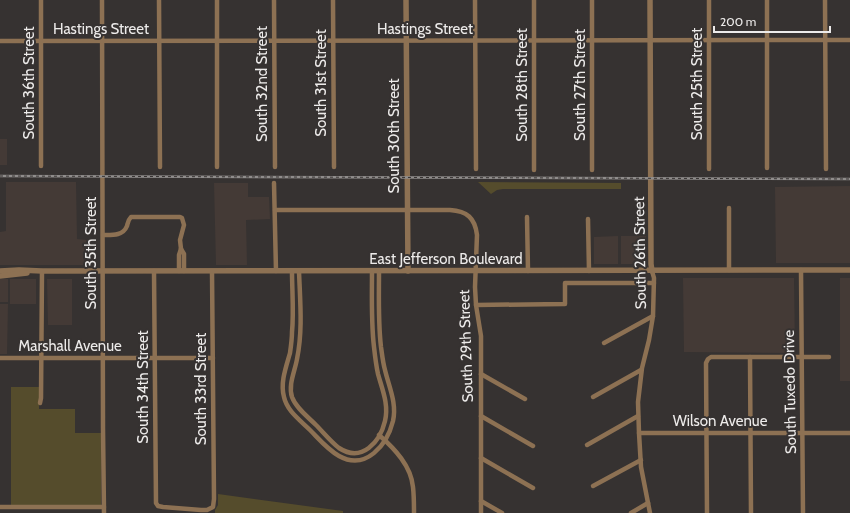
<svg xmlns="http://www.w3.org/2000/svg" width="850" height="513" font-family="Cabin,sans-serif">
<rect width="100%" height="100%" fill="#363231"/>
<g fill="#443a36">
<rect x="0" y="139" width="7" height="26"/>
<path d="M6 182H76L77 239 87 240V265H0V232L6 231Z"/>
<path d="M214 183H248V197H269L270 219 246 220 247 265H216Z"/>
<path d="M850 186V263H776L775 187Z"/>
<path d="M618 236V264H594V237Z"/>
<rect x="621" y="236" width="25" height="28"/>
<path d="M683 278H794L795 353 684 352Z"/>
<rect x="840" y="278" width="10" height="103"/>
<rect x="0" y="279" width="8" height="23"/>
<rect x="10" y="279" width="26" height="25"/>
<path d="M47 279H72V325H48Z"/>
<path d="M0 304H8L7 354H0Z"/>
</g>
<g fill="#554c2c">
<path d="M478 182 621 183V189H503L497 190 491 194Z"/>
<path d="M11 387H39V409H75V433H101V506H11Z"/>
<path d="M218 494 343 511V513H215V510L218 505Z"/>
</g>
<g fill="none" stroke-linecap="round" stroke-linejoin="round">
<g stroke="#8d7153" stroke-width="4.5">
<path d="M41 0V166"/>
<path d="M102 0 103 428 104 513"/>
<path d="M159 0 160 167"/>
<path d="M217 0V167"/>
<path d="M274 0 275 167"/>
<path d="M333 0 334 167"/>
<path d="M475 0 476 169"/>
<path d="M534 0V170"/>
<path d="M592 0V170"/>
<path d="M709 0V169"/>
<path d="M767 0V168"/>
<path d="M825 0 826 169"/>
<path d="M0 41 850 40"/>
<path d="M274 183 276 271"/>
<path d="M729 208V270"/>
<path d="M275 210H450C467 211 475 218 477 235L475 287 476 305 481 336V513"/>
<path d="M527 217 528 271"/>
<path d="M588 219 589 271"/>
<path d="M103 235C112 235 123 236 127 226 128 222 128 220 131 217H180L182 218 184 225 180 240 181 249 179 255V271"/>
<path d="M181 249 184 254V271"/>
<path d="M801 270 803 513"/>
<path d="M154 271 156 503 158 506 163 507 201 510H207L213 507 214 499 212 271"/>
<path d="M292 271C292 291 294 312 292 332 292 339 291 346 290 353 286 367 280 383 284 397 287 411 300 420 310 430 319 439 327 449 339 456 366 471 387 445 393 421 397 403 389 387 385 370 383 363 382 354 381 347 378 322 379 296 379 271"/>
<path d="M299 271C300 300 303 330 297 359 295 371 288 385 292 397 296 408 308 417 316 425 323 432 331 442 339 448 362 463 380 442 385 421 389 404 382 389 378 374 376 365 375 356 374 347 371 322 372 296 372 271"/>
<path d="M476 305 565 304V283H654"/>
<path d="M604 343 653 316"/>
<path d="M750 357 751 513"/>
<path d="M0 358H213"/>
<path d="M481 374 525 399"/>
<path d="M593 397 641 370"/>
<path d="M40 403 41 398 42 271"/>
<path d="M481 416 533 446"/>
<path d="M639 433H850"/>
<path d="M379 435C395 449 411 466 413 487 414 496 414 505 414 513"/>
<path d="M587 445 638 416"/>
<path d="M481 458 533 488"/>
<path d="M593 486 641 460"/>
<path d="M481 501 502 513"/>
<path d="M0 507H104"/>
<path d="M631 513 648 503"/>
<path d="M650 513 641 467 639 433 638 402 642 368 649 340 653 316 654 278 652 271"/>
<path d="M707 513 706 363 708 359 711 357H829"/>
</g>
<g stroke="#8d7153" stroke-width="5.5">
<path d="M406 0 408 271"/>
<path d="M650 0 651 264 652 271"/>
<path d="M0 271 19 270 42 271 850 270"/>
<path d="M0 276 27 273"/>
</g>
<defs>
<path id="rail" d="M0 176 850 179"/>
</defs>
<use href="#rail" stroke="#908d8c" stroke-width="2.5"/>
<use href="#rail" stroke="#363231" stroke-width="1" stroke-dasharray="3" stroke-linecap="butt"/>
</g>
<g text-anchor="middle" stroke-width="4" stroke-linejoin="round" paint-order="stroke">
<g font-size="15" fill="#edebea" stroke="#363231">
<text x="101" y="34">Hastings Street</text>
<text x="425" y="34">Hastings Street</text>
<text transform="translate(29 83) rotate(-90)" y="5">South 36th Street</text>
<text transform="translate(321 83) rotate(-90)" y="5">South 31st Street</text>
<text transform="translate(262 84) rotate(-90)" y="5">South 32nd Street</text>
<text transform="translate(697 84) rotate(-90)" y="5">South 25th Street</text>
<text transform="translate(522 85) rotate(-90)" y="5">South 28th Street</text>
<text transform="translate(580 85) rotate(-90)" y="5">South 27th Street</text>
<text transform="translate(394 136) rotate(-90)" y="5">South 30th Street</text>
<text transform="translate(91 253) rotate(-90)" y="5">South 35th Street</text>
<text transform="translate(640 253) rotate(-91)" y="5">South 26th Street</text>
<text x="446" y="264">East Jefferson Boulevard</text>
<text x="70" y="351">Marshall Avenue</text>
<text transform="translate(466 346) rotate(-92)" y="5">South 29th Street</text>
<text transform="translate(143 387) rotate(-90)" y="5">South 34th Street</text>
<text transform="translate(201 389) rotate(-90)" y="5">South 33rd Street</text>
<text transform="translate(790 392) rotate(-91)" y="5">South Tuxedo Drive</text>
<text x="720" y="426">Wilson Avenue</text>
</g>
</g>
<path d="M714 26v6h116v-6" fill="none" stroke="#edebea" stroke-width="2"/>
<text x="720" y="26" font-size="12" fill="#edebea" stroke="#363231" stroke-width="3" paint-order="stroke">200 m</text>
</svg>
